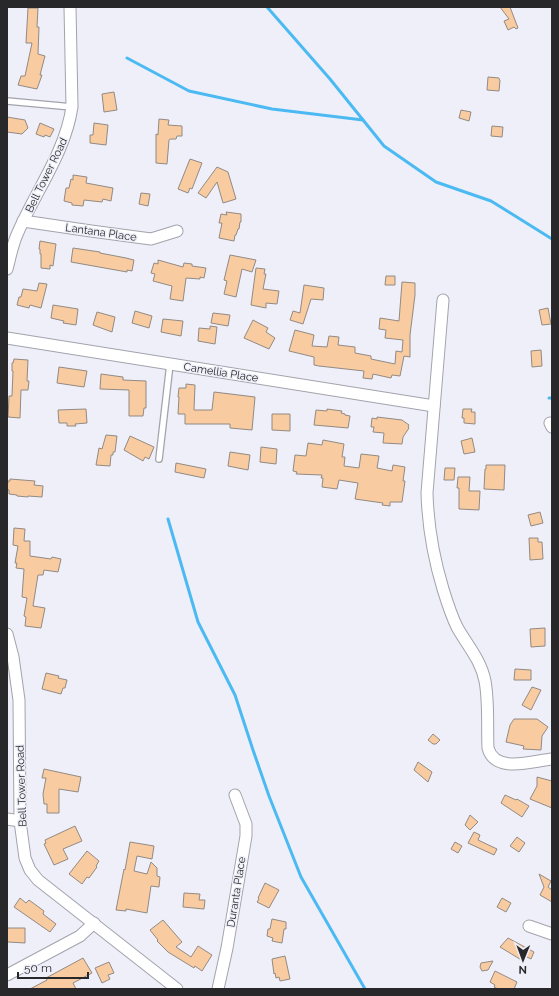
<svg xmlns="http://www.w3.org/2000/svg" width="559" height="996" font-family="Raleway,sans-serif">
<rect width="100%" height="100%" fill="#efeff9"/>
<g fill="none" stroke-linecap="round" stroke-linejoin="round">
<g stroke="#4cbaf2" stroke-width="3">
<path d="M267 7 330 79 384 146 436 182 491 201 552 239"/>
<path d="M127 58 189 91 272 109 363 120"/>
<path d="M549 398H552"/>
<path d="M168 519 198 622 235 695 253 750 269 796 301 877 365 989"/>
</g>
</g>
<g fill="#f9cba0" stroke="#928a84">
<path d="M500 7H510L518 28 516 29 514 27 508 30 504 21 509 19Z"/>
<path d="M28 8H38L37 27H39L38 54 45 56 40 75H42L37 89 18 85 21 76H25L32 43H26Z"/>
<path d="M488 77 499 78V79L500 80 499 91 487 90Z"/>
<path d="M114 92 117 110 104 112 102 94Z"/>
<path d="M461 110 471 112 469 121 459 118Z"/>
<path d="M7 117 25 120 28 128 22 134 7 132Z"/>
<path d="M159 119 169 120 168 125 182 126V136H177L176 139H170L169 140 167 164 156 163V134L158 135Z"/>
<path d="M40 123 54 129 50 137 45 135 44 137 36 134Z"/>
<path d="M94 123 108 125 106 145 90 143V135H93Z"/>
<path d="M492 126 503 127 502 137 491 136Z"/>
<path d="M190 159 202 163 192 189 190 188 188 193 178 189Z"/>
<path d="M217 167 228 172 236 199 223 203 217 182 206 198 198 193Z"/>
<path d="M73 175 87 177 86 183 113 188 111 201 103 199 102 202 84 200 83 206 72 205V203L64 201 66 188H69L71 179 73 180Z"/>
<path d="M141 193 150 194 148 206 139 204Z"/>
<path d="M226 212 241 214V222H240L239 229H238L236 235H235L234 241 219 238 222 223H219L221 214 227 215Z"/>
<path d="M40 241 56 244 53 266 50 265V269L41 268V254H40V249H39Z"/>
<path d="M73 248 100 252V253L126 258 134 260 132 271 127 270V272L71 262Z"/>
<path d="M230 255 256 260 252 272 242 269 236 297 224 294 227 281 224 280Z"/>
<path d="M158 260 183 267 184 263 192 264V266L206 268 204 278 200 277V279L186 278 183 301 170 299 172 286 153 281 155 274 151 273 154 263 158 264Z"/>
<path d="M256 268 265 269 264 274H266L263 289 279 291 277 304 266 303V308L251 305Z"/>
<path d="M386 276H395V285H385Z"/>
<path d="M402 282 415 283V295L410 335V357L404 356 400 376 392 375 391 378 373 374 372 379 363 378 364 371 319 366 314 365V357L289 351 295 330 314 335 312 346 327 347 329 336 339 337 338 345 355 347V353L371 356V359L395 364 396 351 402 352 403 340 385 338 386 330 379 329 380 318 399 321Z"/>
<path d="M39 283 47 284 41 308 30 305 29 308 17 305 19 297H21L23 289 37 291Z"/>
<path d="M304 285 324 288 323 300 311 299 303 324 290 320 293 311 300 313Z"/>
<path d="M53 305 78 309 76 325 63 323 64 321 51 318Z"/>
<path d="M548 308 551 324 542 325 539 310Z"/>
<path d="M135 311 152 316 149 328 132 323Z"/>
<path d="M97 312 115 317 112 332 93 325Z"/>
<path d="M213 313 230 315 228 326 211 323Z"/>
<path d="M163 319 183 321 181 336 161 332Z"/>
<path d="M253 320 268 328 266 332 275 338 269 349 244 338Z"/>
<path d="M210 326 217 327 215 344 198 341 199 328 210 329Z"/>
<path d="M541 350 542 366 532 367 531 351Z"/>
<path d="M14 359 28 360 27 381H29L28 390H21L20 418 8 417 9 396H12L13 371H12V363H13Z"/>
<path d="M59 367 87 371 84 387 57 383Z"/>
<path d="M101 374 123 377V380L146 381V408H144L143 416H129V390L100 389Z"/>
<path d="M186 384 195 385 194 410H212L214 392 255 397 252 430 230 428V424H185V414H178L179 397H178L179 388H186Z"/>
<path d="M86 409 87 423 75 424 76 426H67V423H59L58 410Z"/>
<path d="M327 409 342 411 341 413 345 414V415L350 416 348 428 314 425 316 410 327 411Z"/>
<path d="M463 409H472L471 412H475V424L464 423V418H462Z"/>
<path d="M272 414H290V431L272 430Z"/>
<path d="M377 417 402 420 409 425 408 427 409 428 403 437 402 444 383 443 384 433 373 432 374 427H371L372 418 377 419Z"/>
<path d="M106 435 117 436 115 452H113V455H111L110 466 96 465 99 448 102 449Z"/>
<path d="M130 436 154 447 149 459 145 457 143 461 124 450Z"/>
<path d="M472 438 475 452 464 454 461 441Z"/>
<path d="M323 440 344 444 342 457H345L344 466 359 468 361 454 379 456 377 468 392 471 393 465 405 467 403 481H405L402 502H390V506L382 505 383 503 355 499 358 483 339 480 337 489 322 487 323 478H321L322 475 296 474 297 472 293 471 295 455 306 456 308 443 322 445Z"/>
<path d="M261 447 277 449 276 464 260 462Z"/>
<path d="M230 452 250 455 248 470 228 466Z"/>
<path d="M176 463 206 469 204 478 175 472Z"/>
<path d="M486 465H505L504 490 484 489 485 469H486Z"/>
<path d="M445 468H455L454 480H444Z"/>
<path d="M458 477H470L469 491H480L479 510 459 509V488H457Z"/>
<path d="M10 479 35 481 34 485 43 486 42 497 28 496V497L17 496V495L9 494V490L7 489V488L8 481H10Z"/>
<path d="M540 512 543 523 531 526 528 515Z"/>
<path d="M14 528 25 529 24 541H30V556L51 559 52 557 61 559 58 572 44 570 43 575H38L33 606 45 608 41 628 25 626 26 617 24 616 27 598 22 597 24 569 16 568 17 563H15L18 546 13 545Z"/>
<path d="M529 538H538V542H542L543 559 530 560Z"/>
<path d="M545 628V646L531 647 530 629Z"/>
<path d="M515 669 531 670V680H514Z"/>
<path d="M46 673 59 676 58 678 67 680 65 688H63L61 694 42 689Z"/>
<path d="M532 687 541 690 531 710 522 705Z"/>
<path d="M514 719H537L548 727 542 736 541 750 523 749 524 746 506 742 510 725Z"/>
<path d="M433 734 440 740 436 744H433L428 740Z"/>
<path d="M418 762 432 772 428 782 414 770Z"/>
<path d="M44 769 81 777 78 792 59 789V813H47V804H44L43 794 46 778H42Z"/>
<path d="M537 777 552 781V808L530 799 537 786Z"/>
<path d="M505 795 516 800 517 799 529 806 522 817 501 803Z"/>
<path d="M470 815 478 822 470 830 465 825Z"/>
<path d="M75 826 82 841 63 849 68 859 54 865 44 844 46 843 45 840Z"/>
<path d="M474 832 480 835 478 840 497 849 494 855 468 843Z"/>
<path d="M517 837 525 843 519 852 510 846Z"/>
<path d="M130 842 154 846 152 859 137 856 134 871 147 874 151 862 157 868V876L160 877 159 887 151 886 147 913 126 909V911L116 910 124 869 125 870Z"/>
<path d="M455 842 462 846 458 853 451 849Z"/>
<path d="M87 851 99 861 96 866 97 867 89 878 87 877 82 884 69 874Z"/>
<path d="M539 874 551 881 548 887 552 890V902L540 895 544 887Z"/>
<path d="M265 883 279 890 269 908 257 902 259 899 258 898Z"/>
<path d="M184 893 200 894 199 900H205L204 909 183 907Z"/>
<path d="M20 898 26 903 29 900 44 911 43 914 56 924 50 932 14 907Z"/>
<path d="M502 898 511 903 506 912 497 907Z"/>
<path d="M272 919 286 922V929H284L282 943 272 941 273 938 267 936 268 929H270Z"/>
<path d="M163 920 182 942 176 947 191 957 198 946 212 955 202 971 195 966 194 968 168 952 157 941 158 940 150 930Z"/>
<path d="M7 928H25V943L8 942 7 941Z"/>
<path d="M508 938 534 952 531 959 525 956 523 961 500 947Z"/>
<path d="M285 956 290 979 280 981 279 977 276 978 275 973 274 974 272 959Z"/>
<path d="M83 958 92 973 73 983 76 989H30L47 980 46 978Z"/>
<path d="M493 961 488 970 482 971 480 967 481 963Z"/>
<path d="M109 962 114 973 108 975 110 979 102 983 95 968Z"/>
<path d="M495 971 517 982 514 989H498L494 987 495 985 490 982Z"/>
</g>
<g fill="none" stroke-linecap="round" stroke-linejoin="round">
<defs>
<g id="service">
<path d="M7 101 72 107"/>
<path d="M159 459 170 364"/>
</g>
<g id="minor">
<path d="M23 221 91 231 151 239 177 231"/>
<path d="M7 269C10 258 12 247 16 237 34 193 65 154 72 107L70 7"/>
<path d="M443 300 427 493C428 528 433 556 443 589 447 602 451 615 457 627 467 645 481 660 485 681 489 702 487 727 488 748 495 774 532 761 552 759"/>
<path d="M7 338 434 406"/>
<path d="M550 423 552 427"/>
<path d="M7 634 13 657 19 700 20 821 25 858 30 870 38 880 177 989"/>
<path d="M7 819 20 821"/>
<path d="M529 926 552 934"/>
<path d="M7 975 80 936 94 923"/>
<path d="M218 989 227 948 246 836V824L235 795"/>
</g>
</defs>
<use href="#service" stroke="#a3a3ad" stroke-width="8"/>
<use href="#minor" stroke="#a3a3ad" stroke-width="13"/>
<use href="#service" stroke="#fff" stroke-width="5.5"/>
<use href="#minor" stroke="#fff" stroke-width="11"/>
</g>
<g text-anchor="middle" stroke-width="3" stroke-linejoin="round" paint-order="stroke">
<g font-size="11" fill="#28282b" stroke="#efeff9">
<text transform="translate(46 175) rotate(-64)" y="4">Bell Tower Road</text>
<text transform="translate(101 232) rotate(8)" y="4">Lantana Place</text>
<text transform="translate(221 372) rotate(9)" y="4">Camellia Place</text>
<text transform="translate(21 786) rotate(-92)" y="4">Bell Tower Road</text>
<text transform="translate(236 892) rotate(-81)" y="4">Duranta Place</text>
</g>
</g>
<rect width="559" height="996" fill="none" stroke="#28282b" stroke-width="16"/>
<g transform="translate(523 960) rotate(181)" stroke="#efeff9" stroke-width="3" paint-order="stroke">
<path d="M0-3L7 15L0 10L-7 15Z" fill="#28282b"/>
<text y="-6" font-size="11" font-weight="bold" text-anchor="middle" fill="#28282b">N</text>
</g>
<path d="M18 972v6h70v-6" fill="none" stroke="#28282b" stroke-width="2"/>
<text x="24" y="972" font-size="12" fill="#28282b" stroke="#efeff9" stroke-width="3" paint-order="stroke">50 m</text>
</svg>
